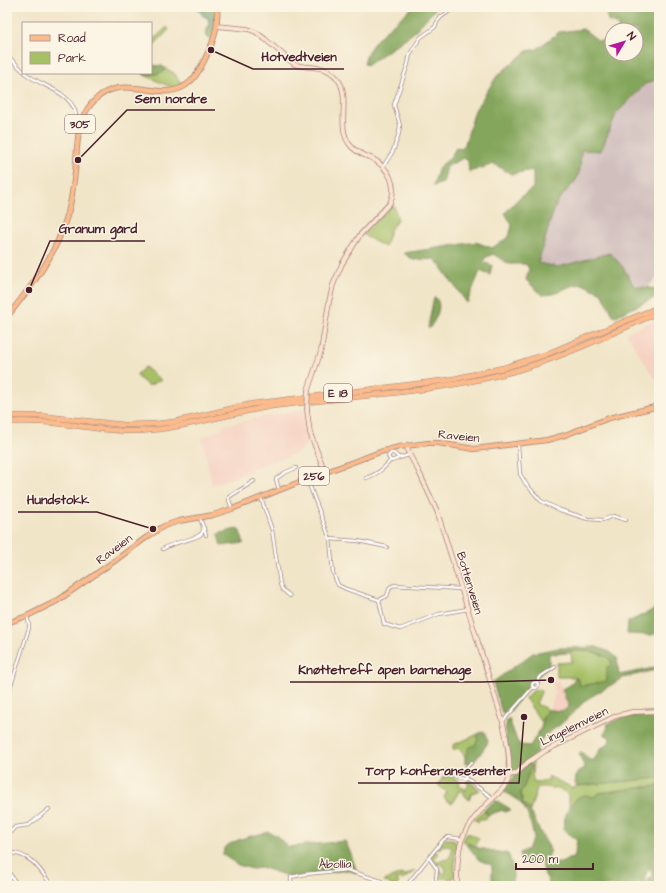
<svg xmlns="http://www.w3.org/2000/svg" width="666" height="893" font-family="'Architects Daughter',sans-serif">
<rect width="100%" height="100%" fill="#fcf5e5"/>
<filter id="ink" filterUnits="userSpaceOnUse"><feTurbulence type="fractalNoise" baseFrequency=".025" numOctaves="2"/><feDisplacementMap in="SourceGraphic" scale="8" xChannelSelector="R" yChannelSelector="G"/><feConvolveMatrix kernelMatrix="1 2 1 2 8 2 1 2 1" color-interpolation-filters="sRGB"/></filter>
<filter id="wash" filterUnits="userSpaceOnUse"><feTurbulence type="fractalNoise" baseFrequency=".012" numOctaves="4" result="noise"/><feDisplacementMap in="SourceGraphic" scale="16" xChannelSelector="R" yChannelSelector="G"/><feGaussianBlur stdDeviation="0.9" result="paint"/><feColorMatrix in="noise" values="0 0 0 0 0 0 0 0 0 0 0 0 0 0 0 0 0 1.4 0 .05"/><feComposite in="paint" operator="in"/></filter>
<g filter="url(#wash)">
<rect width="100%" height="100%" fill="#f1e5c8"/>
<g fill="#f5d2c2">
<path d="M659 318V379H655L626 333Z"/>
<path d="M304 409 311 442 296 454 253 468 250 472 212 485 202 438 223 427V425Z"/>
<path d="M559 681 569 707 566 710 560 712 549 710 556 692 553 690 554 682Z"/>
</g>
<path fill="#d1bfbd" d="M659 81V277L646 288 634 286 622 266 610 253 558 267 538 263 550 222 557 201 576 180 581 149 601 151 616 114 645 84Z"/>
<g fill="#a6c066" stroke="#787048">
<path d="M167 27 169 30 151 48V42Z"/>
<path d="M165 68 174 73 182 84 173 88 144 75 156 74 164 71Z"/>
<path d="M394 206 398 219 390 230 385 247 365 236 363 234 391 207Z"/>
<path d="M145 367 161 380 148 386 136 375Z"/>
<path d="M570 651H590L607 657 613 664 608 681 581 686 576 677H557V663L572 662 571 653 554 654V653Z"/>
<path d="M540 689 541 692 536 704 549 710H547L542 721 540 720 525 698 534 690Z"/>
<path d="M476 735 478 740 475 745 465 756 458 748 453 750V745Z"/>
<path d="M533 762 532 775 534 783 549 781 548 776 569 786 571 789 577 786 659 778V786C654 785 650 788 645 787L599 793 594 797 574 801 569 808C570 793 565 789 550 788 545 787 541 786 537 788L530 811 522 804 520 793C526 785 527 776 531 767L530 763Z"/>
<path d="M447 773 460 782 459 785 464 788V790L465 791 469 784 466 782 468 780 480 790 472 793 469 800 460 790 452 803 447 801 444 797 447 792 438 785 444 776 446 778 448 777 446 774Z"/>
<path d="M484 810 488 815 484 820 480 818 478 822 474 819Z"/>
<path d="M467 833 479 838 475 846 463 841Z"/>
<path d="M446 839H453L457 844 455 859V877H453V879L438 878 439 870 442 871V874H445L446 868 443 867 444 865 436 864 430 858 434 851 439 853 434 859 438 862 440 860 442 861 444 859 446 860 451 855 452 848 446 845 445 846 442 845 440 849 438 848 442 841Z"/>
<path d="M415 870V872L402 880 400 878 397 880 399 883 397 885V886H392L388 883 384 882V881L401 874 404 876Z"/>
</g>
<g fill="#84a65b" stroke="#676243" fill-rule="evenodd">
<path d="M197 7H213C215 17 217 30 210 39L208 38 205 33 209 25 208 18 203 16Z"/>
<path d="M413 7H437L413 33 368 65 364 64C367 41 397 22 413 7Z"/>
<path d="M608 7H659V79L645 84 616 114 601 151 581 150 580 170 576 180 557 202 550 222 538 263 558 267 610 253 622 266 634 286 657 289 656 297 614 317 602 293 582 284 571 286 553 294 542 295 526 280 529 269 526 264H509L493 254 485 258 483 262 492 265 490 275 480 271 467 303 435 259 413 260 404 253 476 242 492 248 509 237 512 225 505 213 518 199 533 188V170L511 174 494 164 469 172 468 161 464 158 447 166 443 183 433 186 439 167 449 159 456 148 462 149 465 144 475 110 497 76 527 51 537 49 559 32 583 29 599 41 612 39V54H636V30H619L617 25 608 21 606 13Z"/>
<path d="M151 65 162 66 165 68 164 71 156 74 144 75 142 73H151Z"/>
<path d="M435 297C444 306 435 320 429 329L428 327 433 301Z"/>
<path d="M236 529H239L244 543 221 546 218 534Z"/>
<path d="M657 608H659V633L651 635 627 634 628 622Z"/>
<path d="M596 647 610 652 617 658 619 675 659 667V669L623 678 587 699 561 724 544 736 537 747V753L517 773 509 775 505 731 507 720 509 719 517 741 521 745 530 746 541 728 543 717 547 710C556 709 562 714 569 707L562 689 569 686 576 677 581 686 607 681V667L613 664C611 662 609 658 607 657 594 648 564 651 549 654V666L533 681 509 713 505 715 502 713 493 682 533 653 558 648Z"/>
<path d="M640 713 659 714V778L577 786 575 783 577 772 585 768 579 754 582 752 589 760H594L601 748 609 744 610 737 605 735V733L608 727 607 724 626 716Z"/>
<path d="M484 731 488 741 487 744 478 757 471 763 465 764V756L468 752V748L475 745 478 740 476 735Z"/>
<path d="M530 763 531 767C527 776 526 785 520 793L523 802 522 804 523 805H525C533 813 535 821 539 830 542 836 546 841 549 847L550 850 547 863 564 862 567 859 574 858C576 852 575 847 577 841 574 836 568 835 565 830 560 821 573 795 585 795 588 795 590 797 594 797L599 793 645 787C650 788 654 785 659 786V886H550L547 878 545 876 541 860 529 865 520 862V853L528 849 534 838C530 817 525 800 504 792L499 797 498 794 527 764ZM649 870 653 872V876L648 879 647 883 645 884C643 880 646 872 649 870Z"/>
<path d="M495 800 509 808 511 810 504 812 503 810 488 815 484 810Z"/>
<path d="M269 832 277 836 288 847 345 841 351 854 357 873 347 870 291 877 263 868 252 869 238 865 223 855 224 848C236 838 253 836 269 832Z"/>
<path d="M465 842 479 848 508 854C513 864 513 875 513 886H492V866L491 865 479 860Z"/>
</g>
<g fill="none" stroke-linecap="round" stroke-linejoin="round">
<path stroke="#6aa2d8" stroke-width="1" d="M201 7 202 14 204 16 209 13 211 19 209 30 212 31"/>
</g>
</g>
<g filter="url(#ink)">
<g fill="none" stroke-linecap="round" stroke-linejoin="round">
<defs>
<g id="minor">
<path d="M7 55 23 71"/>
<path d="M25 73C40 86 64 89 74 108 78 116 75 125 78 133"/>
<path d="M383 167 393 151 399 133 400 125 394 105 408 64 410 54 420 38 435 27 437 22 441 17 455 7"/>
<path d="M518 444 520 474 526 484 541 501 560 510 588 519 603 520 613 516 626 520"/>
<path d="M399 458 392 461 390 460 388 456 391 453H394L399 458 409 455"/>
<path d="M366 478C379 473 382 470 391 460"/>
<path d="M307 479 330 539 333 573 338 585 346 589 379 600 384 624 400 629 439 614 468 609"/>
<path d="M279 490 276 479 284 473 296 468"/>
<path d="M261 498 272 530 280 584 282 589 290 596"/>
<path d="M232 509 229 500V497L254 481"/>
<path d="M200 518 206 535"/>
<path d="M330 539 358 541 387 547"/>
<path d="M163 549C172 542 195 540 201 534 203 532 203 531 204 528"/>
<path d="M379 600 387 596 390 587 394 585 461 589"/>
<circle cx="535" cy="685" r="3"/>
<path d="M537 682 541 676 555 667"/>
<path d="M7 698 29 628V624L27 616"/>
<path d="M503 721 533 687"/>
<path d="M447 771 456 778 466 779"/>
<path d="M466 779 493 798"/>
<path d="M466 779C463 771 466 766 472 762"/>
<path d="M7 836 15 827 29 825 49 809"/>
<path d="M7 853C28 852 38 866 49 882L44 886"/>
<path d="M429 858 437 869 436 879"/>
<path d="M7 870 18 886"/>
<path d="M7 880 12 877"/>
<path d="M291 886V877L306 874 347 870 381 881 383 886"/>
<path d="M406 886 443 840 448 837 461 839"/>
</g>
<g id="secondary">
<path d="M217 26 248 29 256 32 265 39 294 64C309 70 325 63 337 78 352 97 335 126 350 145 356 153 365 155 373 159 389 168 398 186 390 203L360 235 342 264 333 285 329 302 321 351 308 390"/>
<path d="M307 410 310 433 325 472"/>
<path d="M407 445 408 452 419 472 437 511 502 719C506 734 512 765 508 780 505 789 494 797 488 803 459 832 457 846 457 886"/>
<path d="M508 775 516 774 528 762 545 751 616 716 632 712 659 711"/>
</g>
<g id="primary">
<path d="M7 317C30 288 54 258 65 222 71 206 73 189 75 172 78 148 75 122 92 103 124 67 161 108 190 82 197 76 201 67 205 59 214 42 219 26 217 7"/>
<path d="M7 623 27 616 57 601 113 562 147 537 164 526 179 521 213 515 232 509 307 479 380 452 399 447 428 443H438L474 449 547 440 565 435 609 418 659 406"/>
</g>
<g id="motorway">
<path d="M7 416H40L124 425 155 424 174 422 252 404 449 380 503 368 547 354 659 307"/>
<path d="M7 422C26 421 45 422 64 424 88 427 113 432 138 431 184 429 228 413 273 406 350 396 428 393 503 374 557 360 608 335 659 312"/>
</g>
</defs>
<use href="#minor" stroke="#9e827a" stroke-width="4"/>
<use href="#secondary" stroke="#9e827a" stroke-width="5.5"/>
<use href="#primary" stroke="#9e827a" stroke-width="6"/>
<use href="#motorway" stroke="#9e827a" stroke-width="6"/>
<use href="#minor" stroke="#fff" stroke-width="2.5"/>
<use href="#secondary" stroke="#fde4d1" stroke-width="4"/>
<use href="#primary" stroke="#fbbb8c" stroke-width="4.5"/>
<use href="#motorway" stroke="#fbbb8c" stroke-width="5"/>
<defs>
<path id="secondary-bridge" d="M307 410 308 390"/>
</defs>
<use href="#secondary-bridge" stroke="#9e827a" stroke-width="5.5" stroke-linecap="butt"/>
<use href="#secondary-bridge" stroke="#fde4d1" stroke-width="4"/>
</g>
</g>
<g text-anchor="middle" stroke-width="3" stroke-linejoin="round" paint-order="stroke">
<g fill="#fcf5e5" stroke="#7f5f63" stroke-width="1">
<rect x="65" y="115" width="30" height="18" rx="3"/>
<rect x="324" y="384" width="28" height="18" rx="3"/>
<rect x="299" y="467" width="30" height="18" rx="3"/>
</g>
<g font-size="11" font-weight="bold" fill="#4a1f2b">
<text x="80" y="128">305</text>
<text x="338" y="397">E 18</text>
<text x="314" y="480">256</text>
</g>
<g font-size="12" fill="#4a1f2b" stroke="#fcf5e5">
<text transform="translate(459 436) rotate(6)" y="4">Raveien</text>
<text transform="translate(114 549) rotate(-37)" y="4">Raveien</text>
<text transform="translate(470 583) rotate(73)" y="4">Bottenveien</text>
<text transform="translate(574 726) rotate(-26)" y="4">Lingelemveien</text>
<text transform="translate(335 864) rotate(-1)" y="4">Åbollia</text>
</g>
</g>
<path fill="none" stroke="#4a1f2b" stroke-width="1.5" d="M211 50L253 69H344M78 160L127 110H215M29 290L50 241H145M153 529L97 512H18M551 680L480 682H290M524 717L519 783H358"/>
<g fill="#4a1f2b" stroke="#fcf5e5" stroke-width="1.5">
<circle cx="211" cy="50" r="4"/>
<circle cx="78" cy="160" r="4"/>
<circle cx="29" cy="290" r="4"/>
<circle cx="153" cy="529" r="4"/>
<circle cx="551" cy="680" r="4"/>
<circle cx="524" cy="717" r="4"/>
</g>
<g font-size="13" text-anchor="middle" font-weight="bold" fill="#4a1f2b" stroke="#fcf5e5" stroke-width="3" stroke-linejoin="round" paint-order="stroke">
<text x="299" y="61">Hotvedtveien</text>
<text x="171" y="103">Sem nordre</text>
<text x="98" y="233">Granum gård</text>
<text x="58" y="504">Hundstokk</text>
<text x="385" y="674">Knøttetreff åpen barnehage</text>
<text x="438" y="775">Torp konferansesenter</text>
</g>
<rect width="666" height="893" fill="none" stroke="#fcf5e5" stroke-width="24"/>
<rect x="22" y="22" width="130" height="52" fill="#fcf5e5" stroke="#b59f9b"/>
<rect x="30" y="35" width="20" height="6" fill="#fbbb8c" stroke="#b59f9b"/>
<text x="58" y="42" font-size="12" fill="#4a1f2b">Road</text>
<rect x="30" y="52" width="20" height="12" fill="#a6c066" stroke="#b59f9b"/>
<text x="58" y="62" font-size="12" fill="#4a1f2b">Park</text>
<g transform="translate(624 42) rotate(52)"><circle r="19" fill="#fcf5e5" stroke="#b59f9b"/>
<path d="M0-3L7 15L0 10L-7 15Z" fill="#b5179e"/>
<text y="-6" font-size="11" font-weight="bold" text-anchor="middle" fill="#4a1f2b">N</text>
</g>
<path d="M516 863v6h77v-6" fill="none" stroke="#4a1f2b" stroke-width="2"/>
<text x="522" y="863" font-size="12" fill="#4a1f2b" stroke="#fcf5e5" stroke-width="3" paint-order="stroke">200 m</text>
</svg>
